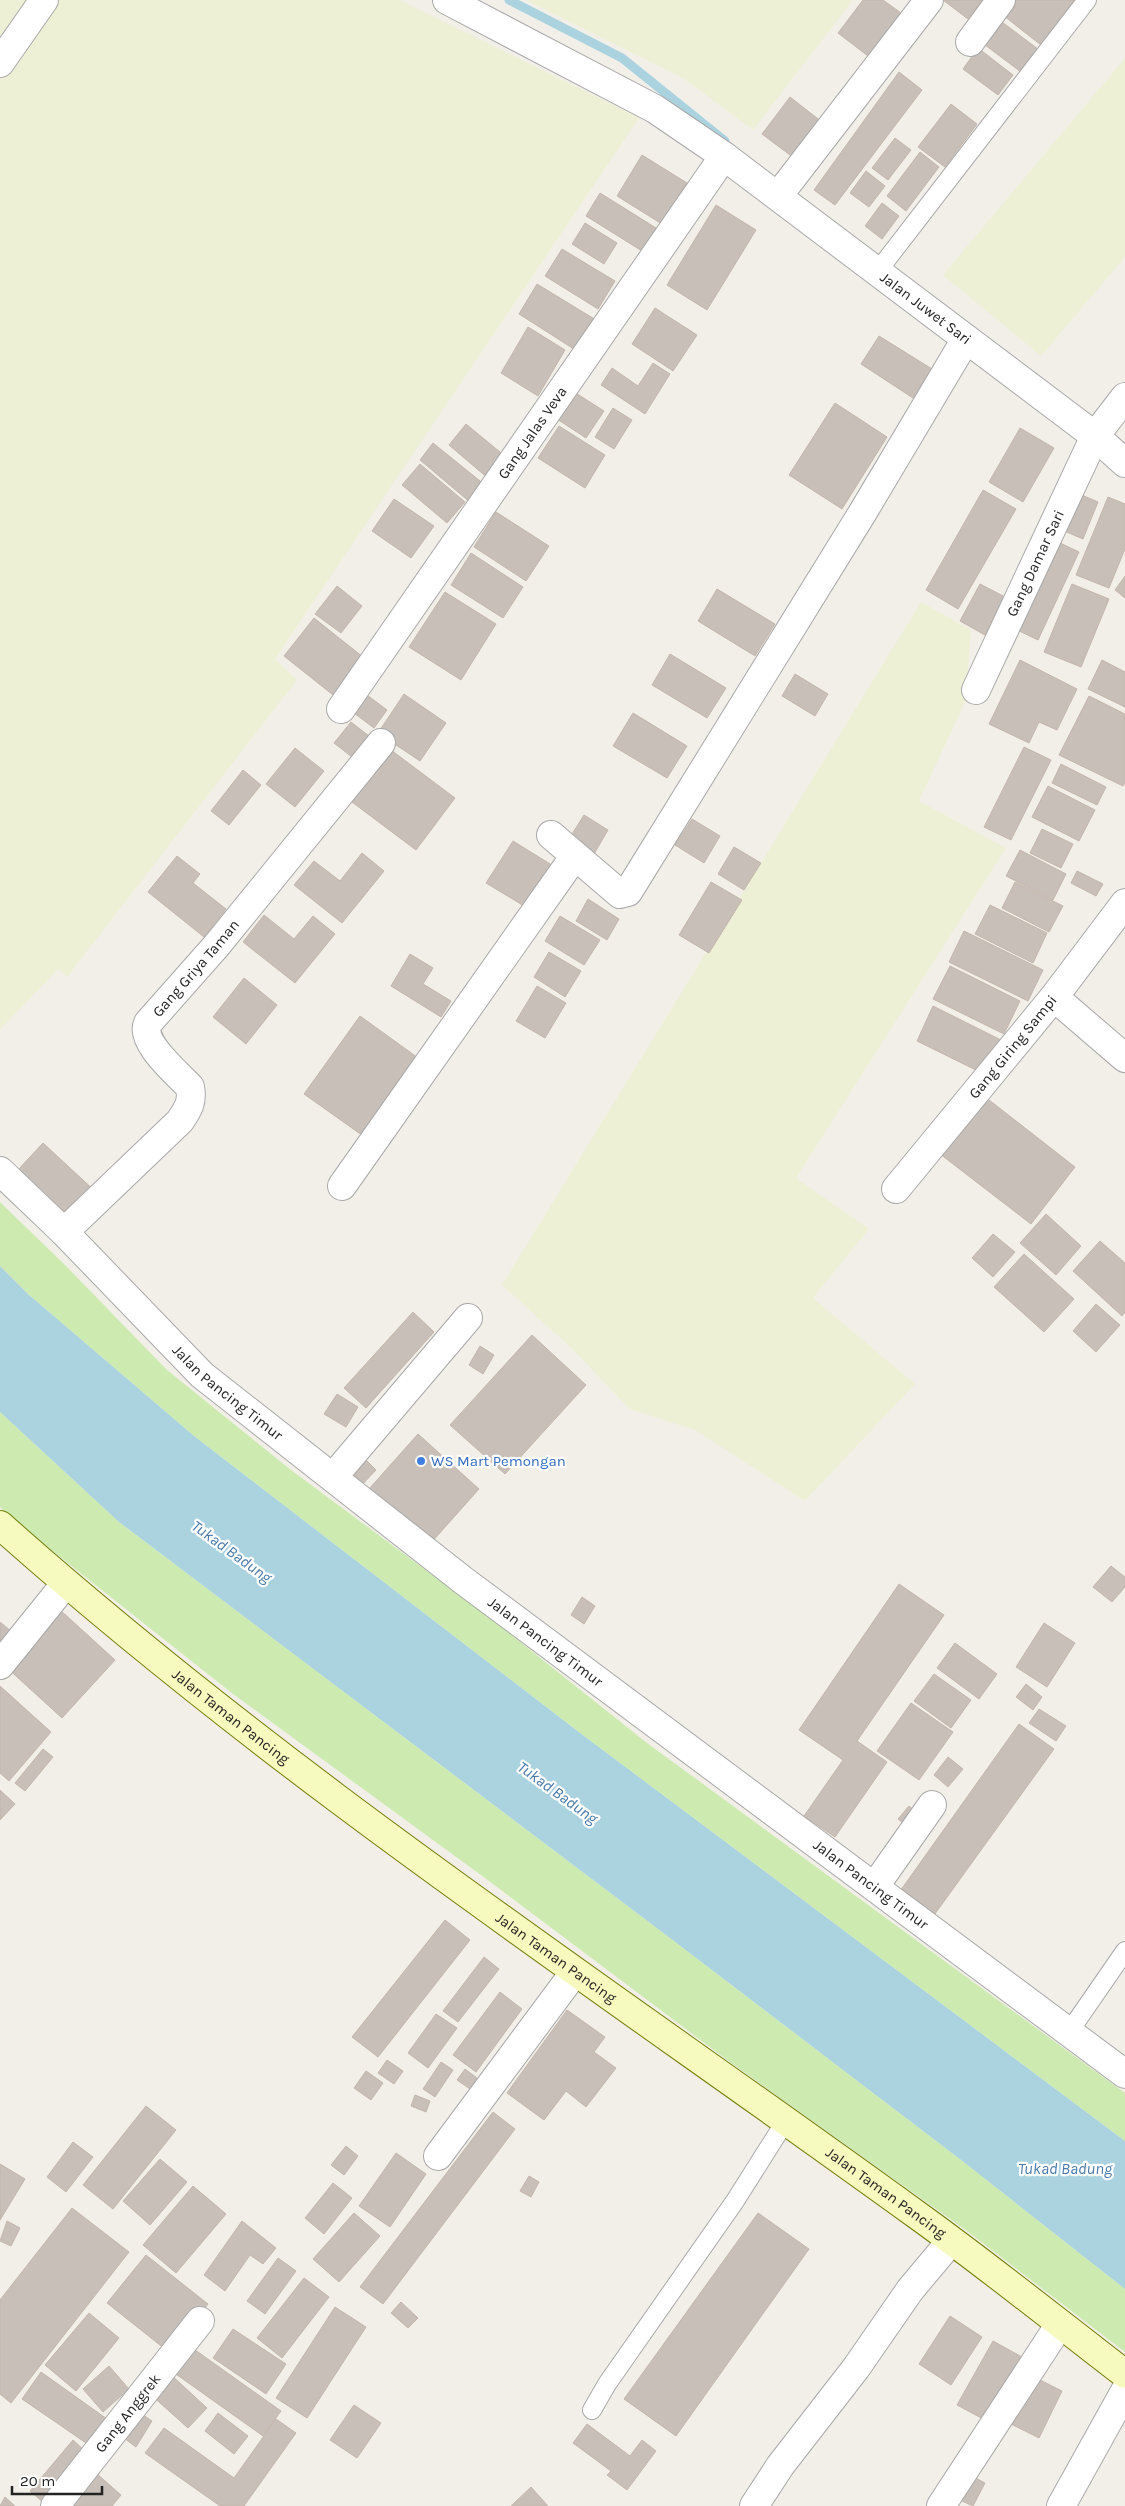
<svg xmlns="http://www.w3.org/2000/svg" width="1125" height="2506" font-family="Karla,sans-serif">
<rect width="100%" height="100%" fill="#f2efe9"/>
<g fill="#eef0d5">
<path d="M0 0H400L639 118 275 659 297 680 67 977 58 969 0 1030Z"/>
<path d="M526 0H853L753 130 683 78Z"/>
<path d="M1125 58V257L1041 356 943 275Z"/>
<path d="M921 602 971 630 966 700 919 801 1006 848 796 1178 869 1229 813 1298 915 1384 805 1501 695 1430 630 1409 566 1343 502 1285Z"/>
</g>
<g fill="#cdebb0">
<path d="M0 1202 67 1267 167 1370 291 1470 485 1614 647 1743 1125 2093V2141L580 1733 194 1436 28 1294 0 1266Z"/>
<path d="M0 1412 119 1522 674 1941 965 2163 1125 2289V2352L967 2231 727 2060 485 1878 233 1694 11 1518 0 1507Z"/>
</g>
<path fill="#aad3df" d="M0 1266 28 1294 194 1436 580 1733 1125 2141V2289L965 2163 674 1941 119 1522 0 1412Z"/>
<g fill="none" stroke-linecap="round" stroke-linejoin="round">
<path stroke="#aad3df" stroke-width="9" d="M509 0 622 58 725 141"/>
</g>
<g fill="#c7bfb8" stroke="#c4b6ab">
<path d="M863 0H883L901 13 868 56 838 33Z"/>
<path d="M943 0H982L968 19Z"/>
<path d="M1016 0H1075L1041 45 1004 16Z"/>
<path d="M1002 22 1038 49 1021 72 985 45Z"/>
<path d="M978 48 1013 75 998 95 963 69Z"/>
<path d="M899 72 922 90 835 205 814 190Z"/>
<path d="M790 97 822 122 794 158 762 134Z"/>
<path d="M951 104 977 124 945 167 918 147Z"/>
<path d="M895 138 911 150 888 180 872 168Z"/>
<path d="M920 152 939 167 906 211 887 196Z"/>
<path d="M642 155 687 183 662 224 617 196Z"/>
<path d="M866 171 885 186 869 207 850 193Z"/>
<path d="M600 193 656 228 642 251 586 216Z"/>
<path d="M882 203 899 216 882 239 865 226Z"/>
<path d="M716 205 756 230 707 310 667 285Z"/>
<path d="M585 223 617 243 604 264 572 244Z"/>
<path d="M562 249 615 281 598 309 545 276Z"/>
<path d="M537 284 596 320 577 351 519 314Z"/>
<path d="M655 308 697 335 673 371 632 344Z"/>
<path d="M528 327 565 350 538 396 501 373Z"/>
<path d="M879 336 932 369 913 398 861 364Z"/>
<path d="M653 363 670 374 645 414 601 385 612 368 638 386Z"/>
<path d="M568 388 604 411 586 438 551 415Z"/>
<path d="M835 403 887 437 842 509 789 475Z"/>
<path d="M613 408 632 420 614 449 595 437Z"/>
<path d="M466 424 506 457 489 479 449 445Z"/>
<path d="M559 426 605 455 585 488 538 458Z"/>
<path d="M1020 428 1054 448 1023 502 989 482Z"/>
<path d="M433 443 485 485 471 503 420 460Z"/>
<path d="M420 464 465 502 447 523 402 485Z"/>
<path d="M983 490 1016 509 958 609 926 590Z"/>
<path d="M1077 493 1098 502 1083 539 1062 530Z"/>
<path d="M1108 497 1125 504V549L1109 588 1076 575Z"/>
<path d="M394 499 434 526 411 558 372 531Z"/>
<path d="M496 512 549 546 526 581 474 547Z"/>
<path d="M1054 540 1079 552 1038 640 1013 628Z"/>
<path d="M471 553 523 587 503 618 451 585Z"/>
<path d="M1125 576V598L1115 590Z"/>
<path d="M980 584 1005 597 985 635 960 621Z"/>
<path d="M1072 584 1109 599 1081 667 1044 652Z"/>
<path d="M337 586 362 606 341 633 315 614Z"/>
<path d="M717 589 775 624 755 656 698 621Z"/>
<path d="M445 592 496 624 461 680 409 647Z"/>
<path d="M314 618 363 657 333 695 284 656Z"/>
<path d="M670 654 726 688 707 718 652 685Z"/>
<path d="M1020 660 1077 689 1057 730 1039 722 1029 743 989 724Z"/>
<path d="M1102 660 1125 672V707L1088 689Z"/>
<path d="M795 674 828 694 815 716 782 696Z"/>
<path d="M363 692 387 710 374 728 350 710Z"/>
<path d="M404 694 446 723 420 761 378 733Z"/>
<path d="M1089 696 1125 714V783L1123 786 1059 755Z"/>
<path d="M633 713 687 746 667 778 613 746Z"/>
<path d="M351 722 369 736 352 757 334 743Z"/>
<path d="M387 747 455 798 416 850 348 799Z"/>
<path d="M1024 747 1051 760 1011 840 984 827Z"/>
<path d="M295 748 324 771 295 807 266 784Z"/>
<path d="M1061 764 1106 787 1097 805 1052 783Z"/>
<path d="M243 770 261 785 229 825 211 811Z"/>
<path d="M1048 786 1095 810 1079 841 1032 817Z"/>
<path d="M584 815 608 830 594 854 569 839Z"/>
<path d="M692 819 720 836 704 863 675 845Z"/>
<path d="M1042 829 1073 844 1061 868 1030 853Z"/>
<path d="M513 841 555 867 529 909 486 883Z"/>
<path d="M734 847 761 863 744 890 718 874Z"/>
<path d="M1020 850 1066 874 1053 900 1006 876Z"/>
<path d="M362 853 384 871 342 923 294 885 314 861 340 881Z"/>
<path d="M177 856 200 874 193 883 226 909 204 937 148 892Z"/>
<path d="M1077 871 1103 884 1096 896 1071 883Z"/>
<path d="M711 882 742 900 709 953 679 935Z"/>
<path d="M1015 882 1063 906 1049 932 1002 908Z"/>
<path d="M588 899 619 919 607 940 576 921Z"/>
<path d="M990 905 1047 933 1033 963 975 934Z"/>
<path d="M264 915 294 939 313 916 335 934 295 983 243 942Z"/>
<path d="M560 916 600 940 584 965 545 941Z"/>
<path d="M964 931 1043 970 1028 1001 949 962Z"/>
<path d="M549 952 581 971 565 997 534 977Z"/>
<path d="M410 954 433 968 423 984 451 1001 441 1017 391 986Z"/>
<path d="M950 966 1020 1001 1004 1034 933 999Z"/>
<path d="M244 978 277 1005 246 1044 213 1017Z"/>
<path d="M537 986 566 1003 545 1038 516 1021Z"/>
<path d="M933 1006 1001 1040 984 1074 917 1041Z"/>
<path d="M360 1016 421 1060 366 1138 304 1094Z"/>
<path d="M984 1096 1075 1167 1031 1224 940 1154Z"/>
<path d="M43 1143 97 1193 69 1223 16 1172Z"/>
<path d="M1046 1214 1081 1246 1056 1275 1020 1243Z"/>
<path d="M993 1234 1015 1252 993 1277 972 1258Z"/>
<path d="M1100 1241 1125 1263V1312L1122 1316 1073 1271Z"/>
<path d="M1024 1254 1074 1299 1044 1332 994 1287Z"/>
<path d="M1096 1304 1120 1325 1096 1352 1073 1331Z"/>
<path d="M413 1312 434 1332 366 1408 344 1388Z"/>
<path d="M532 1335 586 1385 505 1474 450 1425Z"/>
<path d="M480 1346 494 1355 483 1374 469 1365Z"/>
<path d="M337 1394 358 1407 346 1427 324 1414Z"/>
<path d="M418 1434 479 1489 430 1544 369 1489Z"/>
<path d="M362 1456 376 1470 358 1489 344 1474Z"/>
<path d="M1111 1566 1125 1577V1587L1112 1602 1093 1587Z"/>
<path d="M899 1584 944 1615 857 1741 887 1762 835 1837 804 1816 843 1760 799 1730Z"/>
<path d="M582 1597 595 1606 584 1624 571 1615Z"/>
<path d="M58 1608 115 1660 62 1718 5 1666Z"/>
<path d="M0 1622 17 1636 0 1657Z"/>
<path d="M1044 1623 1075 1643 1047 1687 1016 1667Z"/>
<path d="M955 1643 997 1674 979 1699 937 1668Z"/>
<path d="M934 1674 971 1700 951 1728 914 1701Z"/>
<path d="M1026 1684 1042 1697 1033 1710 1016 1697Z"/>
<path d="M0 1686 51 1732 9 1781 0 1773Z"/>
<path d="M911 1703 953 1732 919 1780 877 1751Z"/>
<path d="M1039 1709 1066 1726 1056 1741 1029 1723Z"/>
<path d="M1019 1724 1054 1749 932 1918 898 1894Z"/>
<path d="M43 1749 53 1757 25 1791 15 1783Z"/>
<path d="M948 1757 963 1769 948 1787 934 1775Z"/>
<path d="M0 1790 15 1804 0 1820Z"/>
<path d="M909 1806 923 1818 913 1831 898 1819Z"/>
<path d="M445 1920 470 1940 378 2057 352 2037Z"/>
<path d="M484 1957 499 1969 458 2022 443 2011Z"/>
<path d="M500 1992 522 2009 476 2072 453 2055Z"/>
<path d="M567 2010 605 2037 594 2052 616 2068 586 2107 566 2091 544 2120 507 2093Z"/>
<path d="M436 2014 457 2028 428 2068 408 2053Z"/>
<path d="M387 2060 403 2071 394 2084 378 2073Z"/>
<path d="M441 2062 453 2070 435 2097 423 2089Z"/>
<path d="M465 2069 477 2078 470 2089 457 2080Z"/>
<path d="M366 2071 383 2083 371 2100 354 2088Z"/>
<path d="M415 2095 430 2101 426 2112 411 2106Z"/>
<path d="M146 2106 176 2130 113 2209 83 2185Z"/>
<path d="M493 2112 515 2129 383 2304 360 2287Z"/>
<path d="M73 2142 93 2157 66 2192 47 2177Z"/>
<path d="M346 2146 358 2156 344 2175 331 2165Z"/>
<path d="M396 2153 426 2174 390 2227 359 2206Z"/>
<path d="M160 2159 187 2182 150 2225 123 2201Z"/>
<path d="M0 2164 25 2179 0 2220Z"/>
<path d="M529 2176 539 2182 531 2197 520 2191Z"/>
<path d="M333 2183 352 2198 324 2234 305 2218Z"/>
<path d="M193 2186 226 2214 176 2273 143 2245Z"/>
<path d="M72 2208 129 2252 11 2403 0 2394V2300Z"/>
<path d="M354 2213 380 2236 339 2282 313 2259Z"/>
<path d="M758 2213 809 2249 676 2436 624 2399Z"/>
<path d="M7 2221 20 2228 11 2246 0 2241Z"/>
<path d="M242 2221 276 2248 263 2264 250 2255 225 2291 204 2275Z"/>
<path d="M146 2255 208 2304 170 2353 107 2303Z"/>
<path d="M278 2258 296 2271 265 2314 247 2301Z"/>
<path d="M304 2278 329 2297 282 2358 257 2338Z"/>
<path d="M401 2302 418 2318 408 2328 391 2313Z"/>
<path d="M335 2307 366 2327 307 2418 276 2398Z"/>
<path d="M89 2313 119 2338 76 2391 45 2365Z"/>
<path d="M950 2316 982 2337 951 2385 919 2364Z"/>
<path d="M233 2329 286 2364 266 2394 213 2358Z"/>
<path d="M993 2341 1022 2357 987 2421 957 2405Z"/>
<path d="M191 2347 281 2411 263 2436 173 2372Z"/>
<path d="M109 2366 129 2389 103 2412 83 2389Z"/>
<path d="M41 2372 107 2419 89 2445 22 2399Z"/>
<path d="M169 2373 207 2408 188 2428 150 2394Z"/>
<path d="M1030 2375 1062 2391 1039 2438 1007 2422Z"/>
<path d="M354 2405 381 2423 357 2458 330 2440Z"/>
<path d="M140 2413 152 2421 136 2447 124 2438Z"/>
<path d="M218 2413 248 2436 234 2454 205 2431Z"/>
<path d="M276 2419 296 2433 244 2506H220L145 2453 164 2428 234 2478Z"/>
<path d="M587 2424 630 2456 642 2440 656 2451 627 2490 607 2475 611 2471 573 2443Z"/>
<path d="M73 2440 87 2453 44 2503 30 2491Z"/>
<path d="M96 2473 121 2495 112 2506H67Z"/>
<path d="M966 2473 985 2483 973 2506 953 2497Z"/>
<path d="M531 2487 548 2506H511Z"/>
<path d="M5 2497 15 2506H0Z"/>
</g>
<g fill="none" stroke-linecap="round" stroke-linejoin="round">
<defs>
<g id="lane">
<path d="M877 272 1087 0"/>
<path d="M1069 2032 1125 1951"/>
<path d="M592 2410 607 2384 735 2201 785 2122"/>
</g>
<g id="street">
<path id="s1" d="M447 0 655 109 724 156 1095 436 1125 463"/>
<path d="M970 42 1001 0"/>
<path d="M0 63 44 0"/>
<path d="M778 196 929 0"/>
<path id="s2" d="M976 690 1095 436 1125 397"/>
<path id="s3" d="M341 709 724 156"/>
<path d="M551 835 620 894 628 892 863 512 966 339"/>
<path d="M1054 997 1125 1058"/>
<path id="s4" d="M0 1171 64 1232 202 1375 464 1581 1125 2074"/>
<path d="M342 1186 574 857"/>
<path id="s5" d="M896 1189 1054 997 1125 903"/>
<path id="s6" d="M64 1232 180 1121C188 1109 193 1102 190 1087 178 1074 139 1042 148 1023L217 945 381 743"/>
<path d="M333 1477 468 1318"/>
<path d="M0 1665 66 1583"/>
<path d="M875 1886 932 1805"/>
<path d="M438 2156 574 1973"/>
<path id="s7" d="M55 2506 200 2321"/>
<path d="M754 2506 780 2466 856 2368 910 2290 951 2241"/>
<path d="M941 2506 1060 2324"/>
<path d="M1061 2506 1125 2391"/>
</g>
<g id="secondary">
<path id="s8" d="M0 1525C286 1780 607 1990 917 2215 988 2266 1056 2321 1125 2374"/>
</g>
</defs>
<use href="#lane" stroke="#a9a9a9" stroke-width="20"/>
<use href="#street" stroke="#a9a9a9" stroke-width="30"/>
<use href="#secondary" stroke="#707d05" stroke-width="30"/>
<use href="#lane" stroke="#fff" stroke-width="18"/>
<use href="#street" stroke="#fff" stroke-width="28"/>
<use href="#secondary" stroke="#f7fabf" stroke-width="28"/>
</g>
<circle fill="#3f7fe0" stroke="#fff" stroke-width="2" cx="421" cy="1461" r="5"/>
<g text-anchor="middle" stroke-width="4.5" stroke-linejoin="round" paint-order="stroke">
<g font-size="15" fill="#222" stroke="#fff">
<text dy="5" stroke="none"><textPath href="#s1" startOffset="571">Jalan Juwet Sari</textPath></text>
<text dy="5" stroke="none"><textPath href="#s3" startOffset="336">Gang Jalas Veva</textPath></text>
<text dy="5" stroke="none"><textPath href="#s2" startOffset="140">Gang Damar Sari</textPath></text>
<text dy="5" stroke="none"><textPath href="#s6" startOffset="350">Gang Griya Taman</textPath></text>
<text dy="5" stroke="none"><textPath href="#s5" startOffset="184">Gang Giring Sampi</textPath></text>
<text dy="5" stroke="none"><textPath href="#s4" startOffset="318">Jalan Pancing Timur</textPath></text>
<text dy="5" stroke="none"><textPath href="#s4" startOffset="722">Jalan Pancing Timur</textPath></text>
<text dy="5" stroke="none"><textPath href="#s8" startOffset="300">Jalan Taman Pancing</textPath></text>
<text dy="5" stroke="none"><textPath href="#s4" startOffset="1128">Jalan Pancing Timur</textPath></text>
<text dy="5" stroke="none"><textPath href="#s8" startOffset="705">Jalan Taman Pancing</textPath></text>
<text dy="5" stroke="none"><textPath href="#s8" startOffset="1110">Jalan Taman Pancing</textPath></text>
<text dy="5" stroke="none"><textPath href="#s7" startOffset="118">Gang Anggrek</textPath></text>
</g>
<g font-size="15" fill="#366cbe" stroke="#fff" text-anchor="start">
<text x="431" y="1466">WS Mart Pemongan</text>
</g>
<g font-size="16" font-style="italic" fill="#4a7aab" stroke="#fff">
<text transform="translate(232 1551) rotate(36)" y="6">Tukad Badung</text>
<text transform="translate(558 1792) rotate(36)" y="6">Tukad Badung</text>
<text x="1065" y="2174">Tukad Badung</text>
</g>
</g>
<path d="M12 2486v8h90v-8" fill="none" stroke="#222222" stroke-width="2.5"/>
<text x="20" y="2486" font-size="15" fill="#222222" stroke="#ffffff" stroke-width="4" paint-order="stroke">20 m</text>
</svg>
